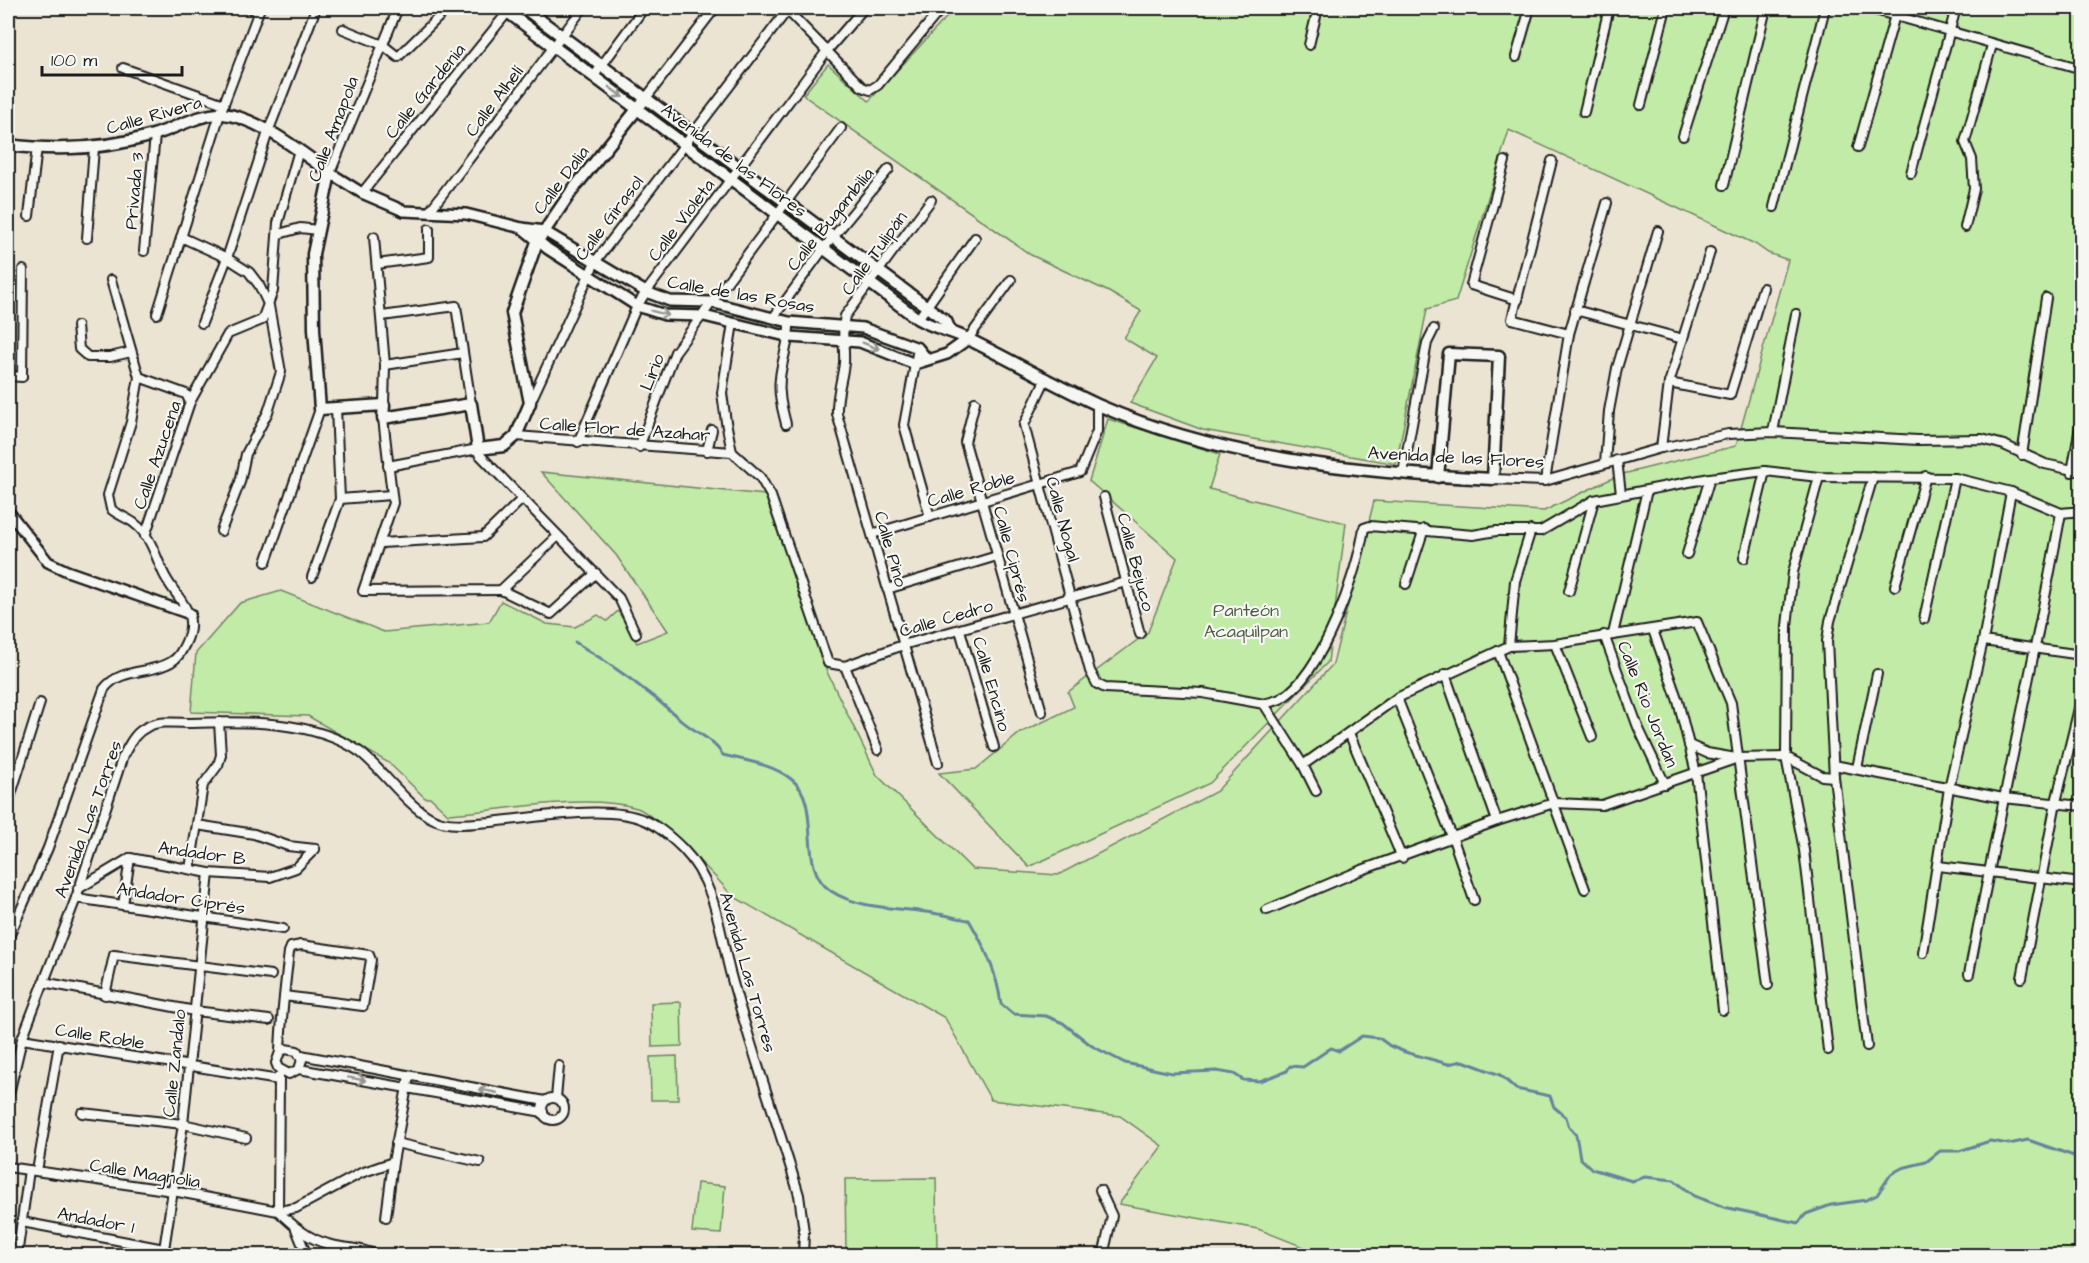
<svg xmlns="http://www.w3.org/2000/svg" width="2089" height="1263" font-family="'Architects Daughter',sans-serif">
<rect width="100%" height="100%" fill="#ece4d3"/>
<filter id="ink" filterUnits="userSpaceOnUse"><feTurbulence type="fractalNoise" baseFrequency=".0167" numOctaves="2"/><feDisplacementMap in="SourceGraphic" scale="12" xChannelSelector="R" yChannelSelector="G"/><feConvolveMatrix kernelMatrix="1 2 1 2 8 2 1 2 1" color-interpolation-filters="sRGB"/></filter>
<g filter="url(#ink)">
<g fill="#c1eba7" stroke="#6e8462" stroke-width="1.5">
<path d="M955 8H2081V1255H1324L1258 1229 1119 1204 1162 1146 1120 1116 991 1100 945 1018 731 895C719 879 652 812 637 808 583 793 504 811 448 814L431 798H425L389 763 308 716 191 712 196 653 240 603 281 591 384 632 489 622 501 601 547 624 575 627 598 615 607 621 618 611 637 643 668 631 616 555 541 472 765 495 827 672 877 775 972 869 1058 875 1217 791 1333 664 1374 501 1544 511 1619 475 1736 446 1788 260 1768 253 1755 244 1509 130 1456 301 1427 309 1396 464 1203 430 1130 403 1157 358 1124 338 1141 311 1109 292 1031 255 803 95 828 64 869 101Z"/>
<path d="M1108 419 1220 454 1209 489 1346 523 1328 662 1210 783 1029 867 939 773 976 769 1020 733 1074 707 1068 692 1148 632 1177 558 1089 481Z"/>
<path d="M681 1002 682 1046 652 1047 651 1003Z"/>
<path d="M677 1056 678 1100H651L650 1057Z"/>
<path d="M936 1178 937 1255H846L845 1179Z"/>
<path d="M697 1183 725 1186 721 1234 692 1232Z"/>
<path d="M719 1248 782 1249V1255H719Z"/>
</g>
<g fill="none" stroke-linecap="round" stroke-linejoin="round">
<path stroke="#65839c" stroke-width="3" d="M575 642C613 665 647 690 680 719 694 732 712 738 723 755 746 761 772 764 791 779 824 803 795 867 831 891 862 911 903 907 938 914 948 915 958 919 969 920 985 947 997 973 1001 1004L1013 1014 1046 1016 1063 1023 1092 1046 1125 1063 1172 1073 1216 1071 1234 1074 1243 1080 1260 1081 1287 1071 1290 1066 1303 1067 1331 1048 1339 1051 1362 1036 1379 1038 1390 1046 1405 1052 1448 1064 1463 1061 1500 1075 1516 1089 1550 1096 1554 1107 1566 1117 1569 1127 1576 1135 1580 1158 1592 1169 1632 1181 1645 1177 1674 1180 1694 1196 1724 1207 1798 1223 1806 1214 1831 1205 1866 1200 1877 1195 1891 1174 1902 1168 1926 1162 1940 1151H1959L1990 1141 2009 1144 2028 1140 2074 1156 2082 1154"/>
<defs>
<g id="minor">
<path d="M249 8 258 11"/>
<path d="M1868 8 2082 69"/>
<path d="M786 9 862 87 870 90 878 85 940 10"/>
<path d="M343 29 383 45 398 57 448 8"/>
<path d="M1309 45 1318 8"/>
<path d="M1516 57 1530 8"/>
<path d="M123 68 224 104"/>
<path d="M594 76 644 8"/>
<path d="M646 98 715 8"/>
<path d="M1641 105 1666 8"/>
<path d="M1584 112 1609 8"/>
<path d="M1683 136 1724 8"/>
<path d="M1858 147 1897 8"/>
<path d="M1505 161 1471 285 1518 300"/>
<path d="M1552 161 1512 319 1569 334"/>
<path d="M330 173 398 8"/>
<path d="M1911 173 1956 8"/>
<path d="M1724 185 1766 8"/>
<path d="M362 193 511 8"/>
<path d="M931 200 845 316C841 332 845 347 844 363 842 381 836 396 837 414L938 763"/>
<path d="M1774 207 1825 8"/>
<path d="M429 212 583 8"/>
<path d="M29 216 37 147"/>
<path d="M1965 227 1974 189 1972 159 1965 142 1992 45"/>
<path d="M279 234 300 228 318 230"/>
<path d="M181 237 227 258 249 272 259 285 269 306 281 372 268 412 246 454 240 482 221 531"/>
<path d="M374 237 385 365 384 405"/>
<path d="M87 238 94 148"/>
<path d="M144 251 155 135"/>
<path d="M377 264 429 257V229"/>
<path d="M1575 310 1683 339"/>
<path d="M157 314 220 114 260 8"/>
<path d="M382 316 456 306 471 404"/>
<path d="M773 318 824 248 889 169"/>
<path d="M918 319 975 238"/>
<path d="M202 323 227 258 268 132 316 8"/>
<path d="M733 323 722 393 726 422 732 452 760 477 771 496 828 663 845 666 903 645 1126 582"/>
<path d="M77 326 79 349 88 357H110L131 352"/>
<path d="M968 339 1011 280"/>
<path d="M918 348 904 425 930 517"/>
<path d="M385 365 463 353"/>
<path d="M8 376 22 377 23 270"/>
<path d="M139 377 186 394 190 402"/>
<path d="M1046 378 1024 425 1090 671 1097 684 1105 688 1203 693 1264 704"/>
<path d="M1669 383 1730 395 1763 288"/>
<path d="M975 402 965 442 1042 712"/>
<path d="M530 403 595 262 789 8"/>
<path d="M383 418 393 503 363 591 501 590 558 536"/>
<path d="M786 424C782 408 778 394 780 378 782 358 790 342 789 322"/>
<path d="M1773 432 1796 314"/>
<path d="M516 436 732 452"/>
<path d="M578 442 637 306 646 292 826 52 864 8"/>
<path d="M639 447 675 352 841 128"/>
<path d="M1661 448 1669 383 1710 252"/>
<path d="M707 451 712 430"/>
<path d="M2022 455 2046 298"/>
<path d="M1617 460 1621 494"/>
<path d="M1605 463 1609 411 1617 368 1658 231"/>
<path d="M388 466 478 449 479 454 619 598 636 634"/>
<path d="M2072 472 2082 415"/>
<path d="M1403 473 1427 343 1434 329"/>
<path d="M1819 477 1793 572 1787 626 1786 757 1804 850 1828 1050"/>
<path d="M1493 479 1545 481 1661 448 1728 434 1773 432 1918 440 1982 439 2004 445 2045 464 2082 472"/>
<path d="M1545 481 1569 334 1607 203"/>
<path d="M1104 497 1140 634"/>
<path d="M340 499 391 495"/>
<path d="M872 534 1080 472 1097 431V405"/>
<path d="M145 536 190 402 228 334 262 320 273 291 278 223 299 150"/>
<path d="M381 543 483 537 521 500"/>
<path d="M1687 554 1710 478"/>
<path d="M1744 558 1765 471"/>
<path d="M266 562 320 409"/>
<path d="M312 577 340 499 336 408"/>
<path d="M1406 584 1424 529"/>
<path d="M1895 586 1926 476"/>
<path d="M887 589 997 556"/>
<path d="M501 590 551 614 596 573"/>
<path d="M1569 591 1594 500"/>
<path d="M1924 619 1955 478"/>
<path d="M960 630 994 747"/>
<path d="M1653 630 1678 701 1696 773 1723 1010"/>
<path d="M1613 634 1647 490"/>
<path d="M1604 635 1638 727 1665 784"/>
<path d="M1983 641 2082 655"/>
<path d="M1555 644 1592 737"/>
<path d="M1509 646 1515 581 1531 530"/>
<path d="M1498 651 1585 889"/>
<path d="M845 666 878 750"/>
<path d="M1445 674 1497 821"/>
<path d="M1397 698 1453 839 1474 900"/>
<path d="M1264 704C1270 702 1277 701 1282 698 1323 672 1357 574 1364 528L1370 526 1473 535 1496 531H1541L1594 500 1710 478 1765 471 1819 477 1955 478 2011 492 2061 513 2082 511"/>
<path d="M1264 704 1303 765 1316 791"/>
<path d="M1349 733 1402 858"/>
<path d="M1689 745 1707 753 1736 758"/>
<path d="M1303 765 1397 698 1509 646 1555 644 1697 622 1731 703 1768 985"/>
<path d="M1834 765 2003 798 2082 806"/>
<path d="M1857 768 1877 674"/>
<path d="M8 804 40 703"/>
<path d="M197 825 254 834 288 846 315 849"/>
<path d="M130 858 209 873 270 877 296 868 315 849"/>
<path d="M1938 866 2082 883"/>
<path d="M190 869 203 785 218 765 221 755 219 722"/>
<path d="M78 889 130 858"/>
<path d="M76 898 283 929"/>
<path d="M123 905 130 858"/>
<path d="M1267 910 1359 871 1497 821 1554 803 1602 805 1738 758 1786 757 1822 776 1834 777"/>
<path d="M8 939 48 848 104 689C121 667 149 675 171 662 178 658 181 652 185 644 202 610 173 598 162 570 155 554 150 535 134 523 127 518 118 515 111 509L108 495 131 422 139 377 111 280"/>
<path d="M1923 953 1949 788 1983 641 2011 492"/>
<path d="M1969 974C1998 820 2033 667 2061 513"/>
<path d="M2022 978 2056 802 2082 696"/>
<path d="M43 982 195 1011 269 1020"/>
<path d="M105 995 114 955 271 975"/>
<path d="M22 1039 279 1080"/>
<path d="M1867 1046 1834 777 1827 641 1830 621 1873 477"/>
<path d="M280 1052C281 1018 285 985 289 952L291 947 301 945 369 955 371 960 363 1006 284 996"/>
<path d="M301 1055 545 1101"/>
<path d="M299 1069 302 1060 297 1051 285 1049 280 1052 276 1063 278 1068 289 1074 299 1069 543 1112"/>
<path d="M279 1076 278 1211C292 1225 308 1239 328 1244 345 1249 362 1247 378 1256"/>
<path d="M8 1098 22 1039 76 898 123 756C130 744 134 733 147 727 160 720 178 723 191 723 244 721 315 720 360 752 385 771 412 815 442 822 458 826 475 823 491 822 532 818 608 804 644 820 659 826 672 838 683 849 716 883 719 929 730 972 750 1047 777 1121 799 1195L804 1232 803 1256"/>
<path d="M556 1098 559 1066"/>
<circle cx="553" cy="1109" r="11"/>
<path d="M82 1113 183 1124 246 1138"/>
<path d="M396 1143 480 1162"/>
<path d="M8 1167 173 1191 278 1211 296 1208 361 1173 393 1162"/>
<path d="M37 1171 59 1044"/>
<path d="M1100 1190 1112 1216 1103 1256"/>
<path d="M386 1217 393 1162 409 1076"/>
<path d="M22 1222 164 1249"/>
<path d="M296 1229 307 1256"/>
<path d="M17 1256 29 1170"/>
<path d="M163 1256 183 1124 209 873"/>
</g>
<g id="tertiary">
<path d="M330 173 362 193 404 211 466 214 522 228 544 231 646 292 670 301 710 302 789 322 863 328 918 348 927 359"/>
<path d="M522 228 548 249 637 306 665 315 704 316 790 337 860 342 915 364 947 354 968 339"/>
<path d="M8 511 48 562 67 571 190 614"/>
</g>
<g id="secondary">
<path d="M502 8 918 319C936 329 950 330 968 339 1011 360 1054 385 1098 405 1220 459 1361 473 1493 479L1499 356 1449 354 1438 477"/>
<path d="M524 8 946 321 950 330"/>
<path d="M8 145C56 151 106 149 153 135 174 129 200 113 223 114 257 117 303 153 330 173L313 254 314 329 320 409 384 405 383 418 471 404 478 449 504 446 516 436 530 403 512 313 537 242 571 192 646 98"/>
</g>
</defs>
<use href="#minor" stroke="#1c1c1c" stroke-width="12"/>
<use href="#tertiary" stroke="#1c1c1c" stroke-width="14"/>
<use href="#secondary" stroke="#1c1c1c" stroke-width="15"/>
<use href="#minor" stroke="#f6f6f2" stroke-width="8"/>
<use href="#tertiary" stroke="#f6f6f2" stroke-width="9"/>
<use href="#secondary" stroke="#f6f6f2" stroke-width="10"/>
</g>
<defs><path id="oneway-shaft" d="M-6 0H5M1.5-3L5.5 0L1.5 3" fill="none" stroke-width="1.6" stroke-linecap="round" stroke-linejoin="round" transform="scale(1.5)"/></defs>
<g stroke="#949492">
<use href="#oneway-shaft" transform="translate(616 92) rotate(36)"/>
<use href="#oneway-shaft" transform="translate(660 313) rotate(14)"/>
<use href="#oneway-shaft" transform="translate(871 346) rotate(22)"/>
<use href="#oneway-shaft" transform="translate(357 1079) rotate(10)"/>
<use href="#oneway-shaft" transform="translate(488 1091) rotate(-169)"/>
</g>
</g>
<g text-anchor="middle" stroke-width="4.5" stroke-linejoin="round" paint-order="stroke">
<g font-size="18" fill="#1c1c1c" stroke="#f6f6f2">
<text transform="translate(425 91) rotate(-51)" y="6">Calle Gardenia</text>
<text transform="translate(494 101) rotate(-53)" y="6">Calle Alhelí</text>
<text transform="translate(154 115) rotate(-16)" y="6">Calle Rivera</text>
<text transform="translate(333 129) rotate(-69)" y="6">Calle Amapola</text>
<text transform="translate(734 160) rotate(37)" y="6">Avenida de las Flores</text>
<text transform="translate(561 180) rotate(-53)" y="6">Calle Dalia</text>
<text transform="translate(134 191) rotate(-85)" y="6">Privada 3</text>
<text transform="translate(609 218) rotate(-53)" y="6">Calle Girasol</text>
<text transform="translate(830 219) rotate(-51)" y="6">Calle Bugambilia</text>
<text transform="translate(681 220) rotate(-53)" y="6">Calle Violeta</text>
<text transform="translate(874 253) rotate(-54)" y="6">Calle Tulipán</text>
<text transform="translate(741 294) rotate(10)" y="6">Calle de las Rosas</text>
<text transform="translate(652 372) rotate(-69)" y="6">Lirio</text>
<text transform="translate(625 429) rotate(4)" y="6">Calle Flor de Azahar</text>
<text transform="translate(157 455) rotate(-71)" y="6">Calle Azucena</text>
<text transform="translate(1456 457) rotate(3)" y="6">Avenida de las Flores</text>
<text transform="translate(971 489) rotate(-16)" y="6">Calle Roble</text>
<text transform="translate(1063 519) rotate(75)" y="6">Calle Nogal</text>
<text transform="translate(891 549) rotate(74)" y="6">Calle Pino</text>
<text transform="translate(1012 554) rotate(75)" y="6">Calle Ciprés</text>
<text transform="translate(1136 562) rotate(75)" y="6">Calle Bejuco</text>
<text transform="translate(946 618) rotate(-16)" y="6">Calle Cedro</text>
<text transform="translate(992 684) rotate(74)" y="6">Calle Encino</text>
<text transform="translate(1648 704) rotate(68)" y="6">Calle Rio Jordan</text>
<text transform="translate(88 819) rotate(-70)" y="6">Avenida Las Torres</text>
<text transform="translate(202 853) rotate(8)" y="6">Andador B</text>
<text transform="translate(181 898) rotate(9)" y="6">Andador Ciprés</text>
<text transform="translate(748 972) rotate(74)" y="6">Avenida Las Torres</text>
<text transform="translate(100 1036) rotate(9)" y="6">Calle Roble</text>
<text transform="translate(174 1063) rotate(-84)" y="6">Calle Zandalo</text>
<text transform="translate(145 1173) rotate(9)" y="6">Calle Magnolia</text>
<text transform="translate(96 1220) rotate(11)" y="6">Andador 1</text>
</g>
<g font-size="18" fill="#4e5a46" stroke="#f6f6f2">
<text x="1246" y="616">Panteón<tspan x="1246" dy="21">Acaquilpan</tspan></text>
</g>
</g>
<rect width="2089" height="1263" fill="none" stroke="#f6f6f2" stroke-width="30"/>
<rect x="15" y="15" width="2059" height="1233" fill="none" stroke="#1c1c1c" stroke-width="2" filter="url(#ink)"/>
<path d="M42 66v9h140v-9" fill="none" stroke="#1c1c1c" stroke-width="3"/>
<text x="51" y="66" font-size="18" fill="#1c1c1c" stroke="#f6f6f2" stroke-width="4.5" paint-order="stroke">100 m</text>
</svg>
